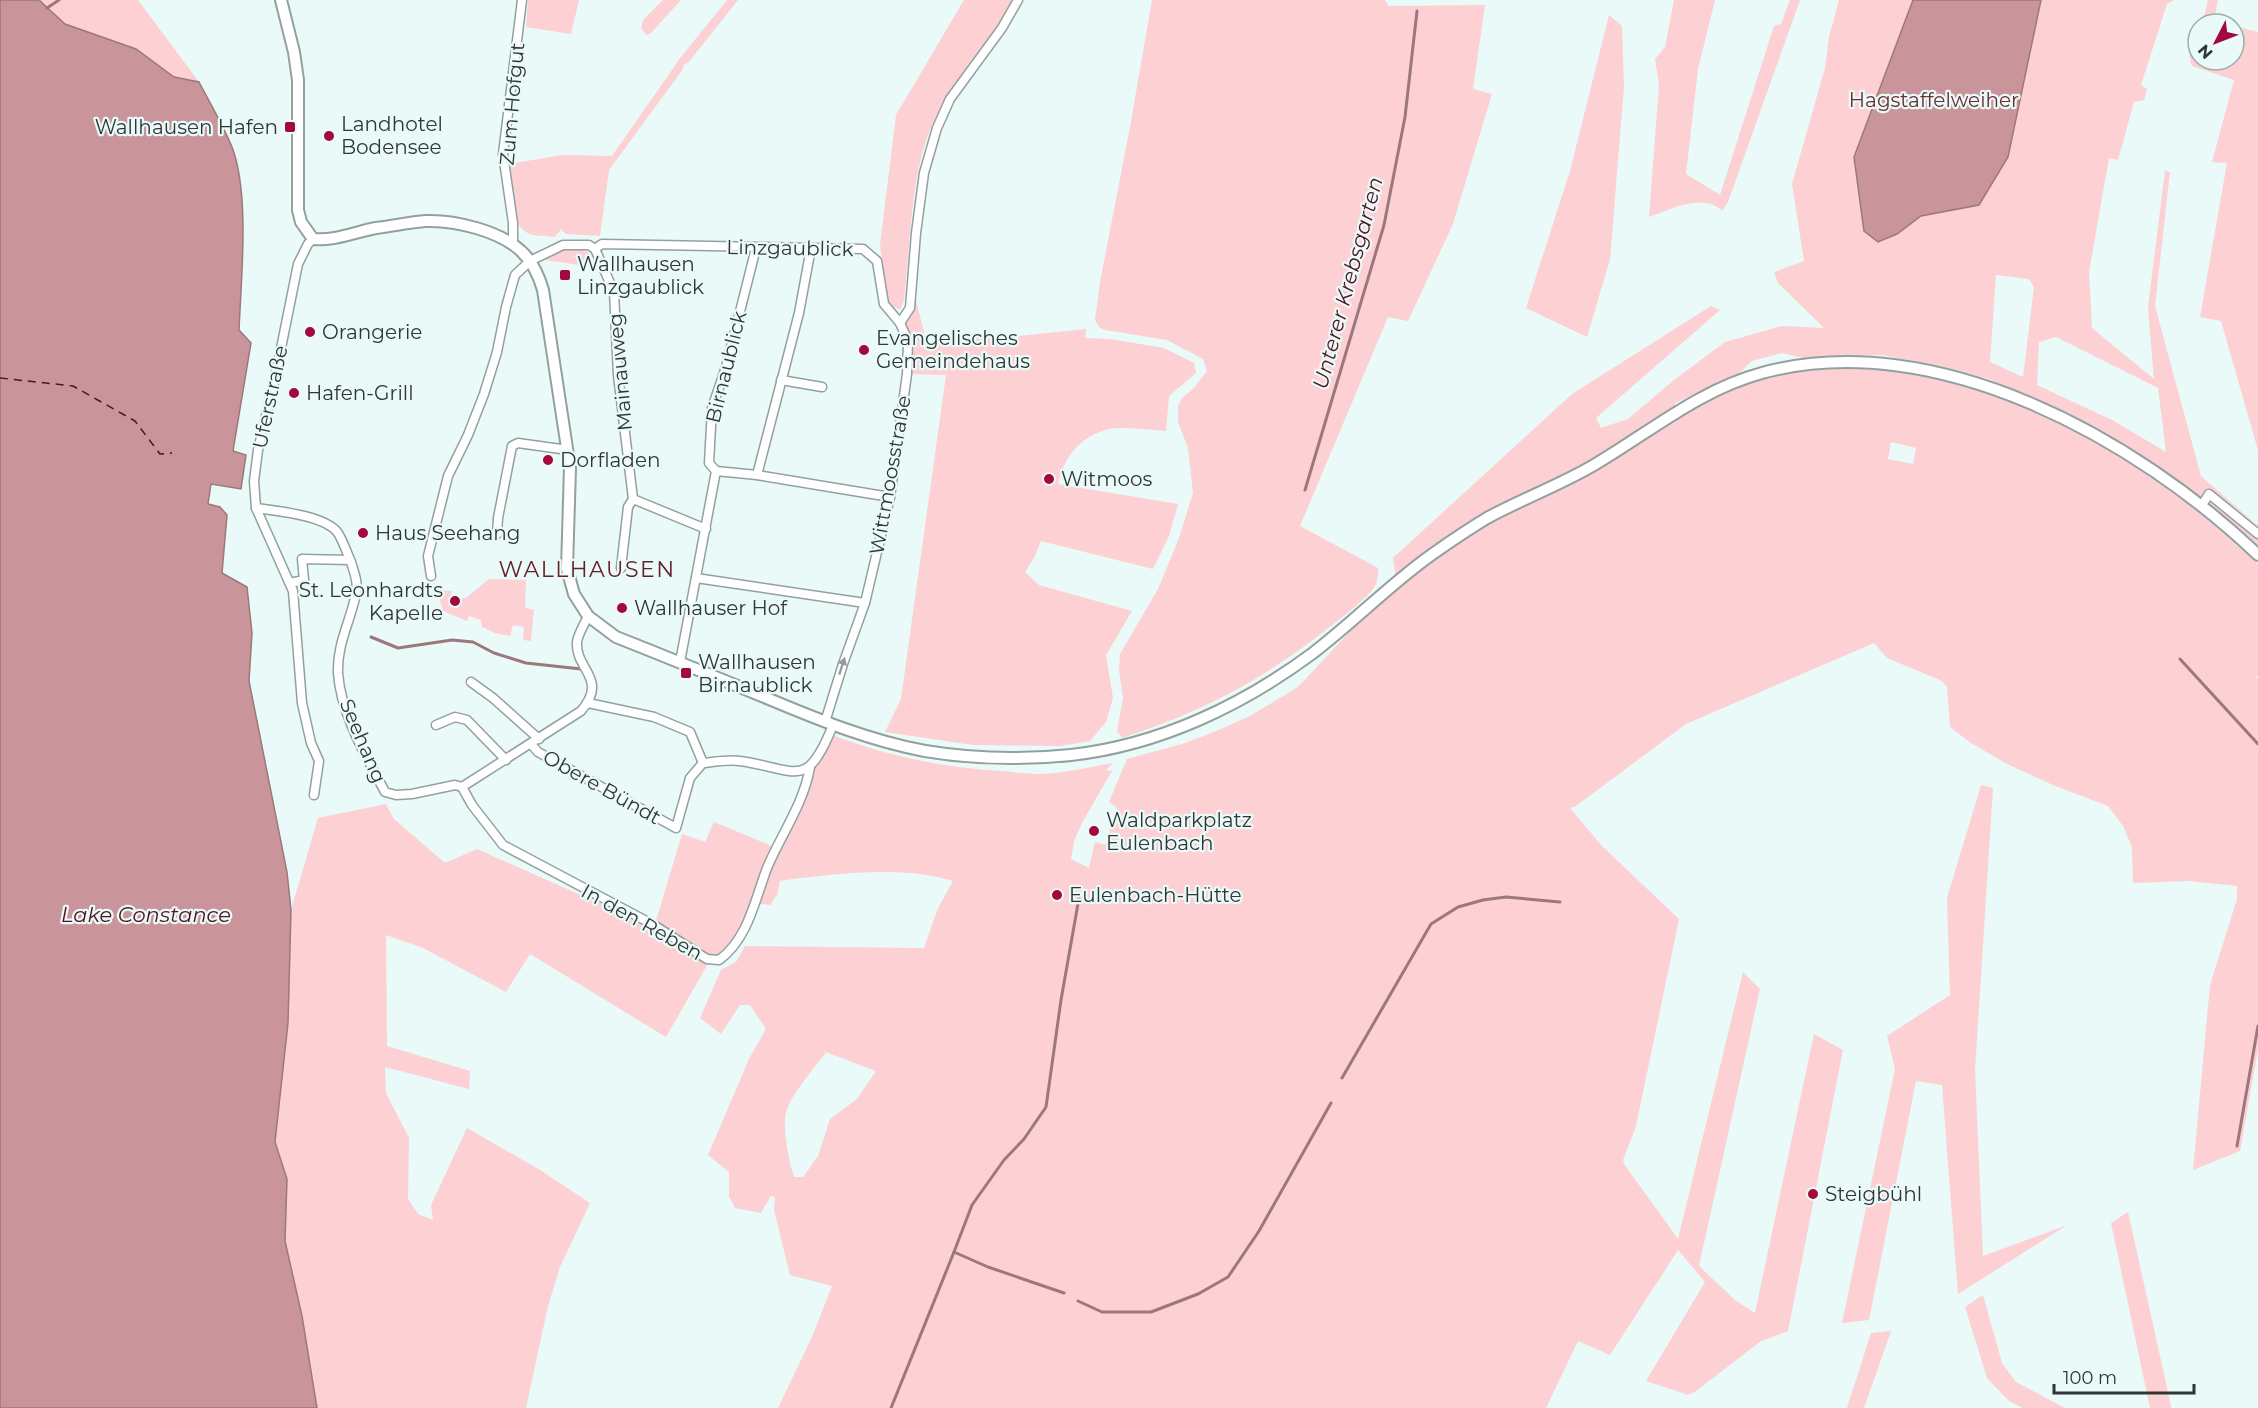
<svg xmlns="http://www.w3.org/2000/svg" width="2258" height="1408" font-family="Montserrat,sans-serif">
<rect width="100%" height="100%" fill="#e9faf8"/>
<g fill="#fdd0d4" fill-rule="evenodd">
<path d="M0 0H138L199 82 174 77 136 49 0 75Z"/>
<path d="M528 0H579L571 34 526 27Z"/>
<path d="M663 0H681L651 33 646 35 641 27 644 19Z"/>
<path d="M727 0H738L688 63 684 64 683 69 609 170 600 236 566 234 561 229 555 237C541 235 527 238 519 225L508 164 563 155 612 156 681 57Z"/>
<path d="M964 0H1013C989 43 954 79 933 123 911 170 910 247 904 300L900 310 887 303 880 245 896 115Z"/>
<path d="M1152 0H1385L1389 6 1485 5 1473 89 1492 94 1453 224 1408 321 1388 317 1300 526 1378 568C1378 573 1378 581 1375 586 1369 597 1342 617 1331 626 1263 680 1204 711 1122 738L1117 731 1123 698 1119 670 1120 654 1158 589 1179 538 1193 493 1188 448 1178 422V406L1182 398 1195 387 1207 371 1203 359 1167 340 1105 330 1099 327 1095 320 1100 282 1130 127Z"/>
<path d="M1674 0H1715L1698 69 1686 174 1720 195 1774 26 1781 24 1790 0H1800L1728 202 1722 211C1703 192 1670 210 1649 217L1659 85 1655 59 1665 47Z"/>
<path d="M1839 0H2174L2167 4 2141 85 2147 89 2144 100 2134 102 2118 160 2109 158 2089 272 2092 328 2154 379 2148 307 2165 171 2170 172 2155 306 2201 476 2258 526V546L2199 496 2159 467 2112 437 1989 379 1941 366 1882 355 1803 358 1782 353 1752 361 1737 375 1675 403V416C1703 401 1731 385 1762 377 1882 348 2002 388 2107 447 2162 478 2211 522 2258 564V675L2256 677 2258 679V1049L2240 1151 2193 1170 2210 985 2237 899V886L2189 881 2133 883 2132 847 2123 826 2108 806 2053 785 2007 764 1971 743 1950 727 1947 687 1942 681 1887 658 1874 643 1686 724 1576 806 1570 808 1602 846 1679 919 1636 1126 1623 1160 1624 1164 1678 1239 1743 972 1760 989 1699 1266 1735 1300 1755 1313 1814 1034 1843 1050 1788 1331 1761 1341 1696 1391 1688 1395 1646 1381 1705 1282 1678 1250 1610 1355 1578 1341 1546 1408H778L812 1337 832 1286 790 1275 774 1210 775 1197 771 1196 761 1213 735 1208 729 1196V1172L708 1155 749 1059 766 1029 750 1005H740L721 1034 700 1018 721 970 736 962 745 946 924 948 938 908 953 881C902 865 832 874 780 881L777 895 770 905 755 903 810 767 830 734C886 756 940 767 1000 771 1013 772 1027 774 1041 774 1065 773 1089 767 1113 763L1106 770 1112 771 1083 821 1074 841 1071 859 1089 868 1095 842 1105 845 1117 808 1109 802 1127 759 1182 744 1214 732 1250 716 1298 687 1396 582 1393 558 1572 394 1711 306 1720 310 1596 418 1601 428 1628 419 1674 380 1725 342 1782 326 1824 328 1778 283 1774 272 1804 261 1792 184 1825 68 1829 37ZM1996 275 2029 279 2034 287 2023 377 1990 362ZM2056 337 2158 388 2166 452 2114 421 2037 385 2039 342ZM1891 442 1916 448 1913 464 1888 459ZM826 1052 876 1071 857 1099 830 1119 818 1156 803 1177H794C789 1161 782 1129 786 1112 791 1095 815 1067 826 1052Z"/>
<path d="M2208 0H2218L2214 20 2227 24H2200L2203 21Z"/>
<path d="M1609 15 1622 26 1624 87 1610 259 1587 337 1526 308 1570 171Z"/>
<path d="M2198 26V60H2234V26L2258 32V450L2221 321 2200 317 2227 163 2212 162 2234 80 2192 66C2187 54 2188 35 2198 26Z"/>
<path d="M563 249C575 249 588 246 592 259L588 266 544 260 545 256Z"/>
<path d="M916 301 927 344 951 338 1010 337 1086 329 1085 338 1110 339 1164 348 1194 363 1196 373 1169 396 1166 431C1150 430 1124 426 1109 429 1081 436 1064 456 1058 484L1178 504 1169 536 1153 569 1041 541 1035 556 1025 572 1039 585 1132 611 1106 655 1113 698 1106 722 1090 741 1060 746 973 745 885 732 901 699 946 375 907 374 904 322 911 316Z"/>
<path d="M489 579 526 580 525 608 534 610 531 641 523 640 524 627 513 625 510 636 495 633 482 627 481 620 469 616 467 621 443 611 437 590 452 591 448 603 458 609 462 598H466Z"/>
<path d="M1981 785 1993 788 1975 1070 1983 1256 2067 1225 1958 1294 1942 1085 1916 1081 1869 1320 1842 1323 1895 1069 1887 1036 1950 995 1947 898Z"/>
<path d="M386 804 394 819 445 863 477 849 653 927 709 962 666 1037 530 954 506 992 423 948 386 935 387 1046 470 1071 469 1089 385 1067 386 1093 409 1138 408 1199 418 1214 433 1220 431 1205 467 1128 540 1170 590 1203 560 1267 548 1306 526 1408H317L302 1316 285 1241 287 1179 275 1142 288 1023 291 910 318 818Z"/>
<path d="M714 822 774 847C763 875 747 932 724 952 720 955 716 955 712 957L656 921 682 834 705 842Z"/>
<path d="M2128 1212 2170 1401 2171 1408H2150L2111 1223Z"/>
<path d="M1983 1295 2002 1363 2016 1382 2065 1408H2023L2009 1401 1987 1378 1965 1307Z"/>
<path d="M1891 1331 1864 1408H1847L1871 1333Z"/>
</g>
<g fill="#c9959a" stroke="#9b787c" stroke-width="1.5">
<path d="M0 0H39L65 24 136 49 174 77 199 82C210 103 223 125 232 147 250 194 241 279 239 330L251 343 233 451 246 455 241 489 211 484 208 504 220 507 227 515 222 573 247 587 252 633 249 681 287 872 291 910 288 1023 275 1142 287 1179 285 1241 302 1316 317 1408H0Z"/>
<path d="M1913 0H2041L2008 157 1979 205 1921 216 1897 234 1878 242 1864 231 1854 157Z"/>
</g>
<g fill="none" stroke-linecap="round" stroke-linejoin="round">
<g stroke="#9b787c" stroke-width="3">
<path d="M47 8 59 0"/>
<path d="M1305 490 1384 225 1405 117 1417 11"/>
<path d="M371 637 398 648 452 640 473 642 494 653 526 663 581 669"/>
<path d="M2180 659 2258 744"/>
<path d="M1342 1078 1431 924 1458 907 1483 900 1506 897 1560 902"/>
<path d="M2237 1146 2258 1026"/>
<path d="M1064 1293 988 1267 954 1252 972 1205 1004 1160 1024 1139 1046 1107 1061 1000 1079 898"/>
<path d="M1078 1301 1102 1312H1151L1198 1294 1228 1277 1259 1231 1331 1103"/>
<path d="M891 1408 954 1252"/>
</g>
<path stroke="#521320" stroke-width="1.5" stroke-dasharray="8 6" stroke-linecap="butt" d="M0 378 73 386 135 421 160 454 172 453"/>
<defs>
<g id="minor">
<path d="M313 239 308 244 298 264 276 373 258 450 254 481 256 508 293 591 302 703 311 743 319 761 314 795"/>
<path d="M513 244V223L503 154 522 0"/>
<path d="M595 249 602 244 863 249 877 261 884 304 900 323 908 341 907 374 890 497 865 603 843 664 825 722"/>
<path d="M595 249 614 292 618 375 633 499 706 529"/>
<path d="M900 323 910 308 916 233 924 173 937 128 950 99 1002 28 1018 0"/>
<path d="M781 380 822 387"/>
<path d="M716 471 757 475 890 497"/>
<path d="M757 475 799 313 811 248"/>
<path d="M2202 505 2209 494 2258 534"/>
<path d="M256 508C276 511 325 515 338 533 343 541 347 553 351 562 355 575 359 584 355 598 349 624 337 645 338 673 341 715 366 756 385 792L396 795 412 794 455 785 462 787 581 711C609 678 575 670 577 642 578 634 585 623 588 616"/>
<path d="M497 534 498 518 512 446 518 443 568 450"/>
<path d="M621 568 628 507 633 499"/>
<path d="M431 576 428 556 448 476 468 435 484 394 497 352 506 307 515 275 530 261 563 245H589L595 249"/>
<path d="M696 578 865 603"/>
<path d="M290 583 304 580 302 559 350 560"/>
<path d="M680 662 716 471 709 463 712 408 726 367 756 248"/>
<path d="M471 682 493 698 539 739"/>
<path d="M588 703 654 717 690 732 703 763C714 762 728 759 740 761 797 769 806 792 833 725"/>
<path d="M436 725 455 717 467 720 506 760"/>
<path d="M531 744 538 752 676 828 690 778 703 763"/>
<path d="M462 787 472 805 503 845 652 924 707 959 719 960C748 939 755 900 767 868 781 835 804 803 810 767"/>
</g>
<path id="secondary" d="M281 0 294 52 298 80V210L301 222 313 239C335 241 355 232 376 228 393 226 410 222 426 221 455 220 500 231 521 251 532 261 539 276 543 290L570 468 567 569 574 594 588 616 616 637C667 657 718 678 769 699 819 720 871 741 925 751 973 759 1023 760 1071 755 1160 745 1243 705 1313 653 1355 621 1391 583 1434 553 1451 541 1469 529 1487 518 1522 499 1560 485 1594 465 1650 432 1699 390 1762 373 1935 326 2137 439 2258 555"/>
</defs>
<use href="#minor" stroke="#92a1a0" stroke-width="11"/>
<use href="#secondary" stroke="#92a1a0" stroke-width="14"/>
<use href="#minor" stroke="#fff" stroke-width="8"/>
<use href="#secondary" stroke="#fff" stroke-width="10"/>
</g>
<defs><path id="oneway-solid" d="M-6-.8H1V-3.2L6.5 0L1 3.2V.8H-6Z" transform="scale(1.5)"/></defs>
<use fill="#989a9a" href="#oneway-solid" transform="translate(842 666) rotate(-72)"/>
<g fill="#a4093b" stroke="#e9faf8" stroke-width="2">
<rect x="284" y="121" width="12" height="12" rx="3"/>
<circle cx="329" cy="136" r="6"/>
<rect x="559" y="269" width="12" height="12" rx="3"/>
<circle cx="310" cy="332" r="6"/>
<circle cx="864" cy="350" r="6"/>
<circle cx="294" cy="393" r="6"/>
<circle cx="548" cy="460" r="6"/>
<circle cx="1049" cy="479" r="6"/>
<circle cx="363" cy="533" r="6"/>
<circle cx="455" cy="601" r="6"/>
<circle cx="622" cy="608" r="6"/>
<rect x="680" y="667" width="12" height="12" rx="3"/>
<circle cx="1094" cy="831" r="6"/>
<circle cx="1057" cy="895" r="6"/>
<circle cx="1813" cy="1194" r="6"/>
</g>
<g text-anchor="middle" stroke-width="4.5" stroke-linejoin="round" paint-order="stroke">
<g font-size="20" fill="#6c2b35" stroke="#e9faf8">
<text x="1934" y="107">Hagstaffelweiher</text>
</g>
<g font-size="20" fill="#303635" stroke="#e9faf8">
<text transform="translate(512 104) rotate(-85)" y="7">Zum Hofgut</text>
<text transform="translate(790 248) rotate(1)" y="7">Linzgaublick</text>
<text transform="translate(726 367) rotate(-76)" y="7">Birnaublick</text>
<text transform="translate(620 372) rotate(-95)" y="7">Mainauweg</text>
<text transform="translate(270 397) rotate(-78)" y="7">Uferstraße</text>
<text transform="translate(890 475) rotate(-80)" y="7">Wittmoosstraße</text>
<text transform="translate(363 741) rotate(67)" y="7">Seehang</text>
<text transform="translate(602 787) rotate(29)" y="7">Obere Bündt</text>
<text transform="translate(642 922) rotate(29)" y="7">In den Reben</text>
</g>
<g font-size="20" fill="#303635" stroke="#e9faf8" text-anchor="start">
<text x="341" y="131">Landhotel<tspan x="341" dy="23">Bodensee</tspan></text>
<text x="278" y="134" text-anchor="end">Wallhausen Hafen</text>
<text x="577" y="271">Wallhausen<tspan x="577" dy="23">Linzgaublick</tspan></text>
<text x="322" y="339">Orangerie</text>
<text x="876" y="345">Evangelisches<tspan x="876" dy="23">Gemeindehaus</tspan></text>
<text x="306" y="400">Hafen-Grill</text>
<text x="560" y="467">Dorfladen</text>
<text x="1061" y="486">Witmoos</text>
<text x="375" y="540">Haus Seehang</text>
<text x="443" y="597" text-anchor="end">St. Leonhardts<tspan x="443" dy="23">Kapelle</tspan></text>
<text x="634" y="615">Wallhauser Hof</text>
<text x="698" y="669">Wallhausen<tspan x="698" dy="23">Birnaublick</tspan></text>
<text x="1106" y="827">Waldparkplatz<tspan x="1106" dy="23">Eulenbach</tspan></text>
<text x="1069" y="902">Eulenbach-Hütte</text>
<text x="1825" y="1201">Steigbühl</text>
</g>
<g font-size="21" font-style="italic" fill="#521320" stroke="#e9faf8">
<text transform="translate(1348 283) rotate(-75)" y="7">Unterer Krebsgarten</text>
<text x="146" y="922">Lake Constance</text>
</g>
<g font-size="22" letter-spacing="1.5" fill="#65202c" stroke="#e9faf8">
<text x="587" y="577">WALLHAUSEN</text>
</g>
</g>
<g transform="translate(2216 42) rotate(228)"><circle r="28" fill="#e9faf8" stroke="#9facaa" stroke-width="1.5"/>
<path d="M0-4.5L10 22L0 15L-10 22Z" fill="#a4093b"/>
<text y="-9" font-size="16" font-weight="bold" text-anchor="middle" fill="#303635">N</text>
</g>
<path d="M2054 1384v9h140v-9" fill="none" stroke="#303635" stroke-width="3"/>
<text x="2063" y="1384" font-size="18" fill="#303635" stroke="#e9faf8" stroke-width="4.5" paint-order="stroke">100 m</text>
</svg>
